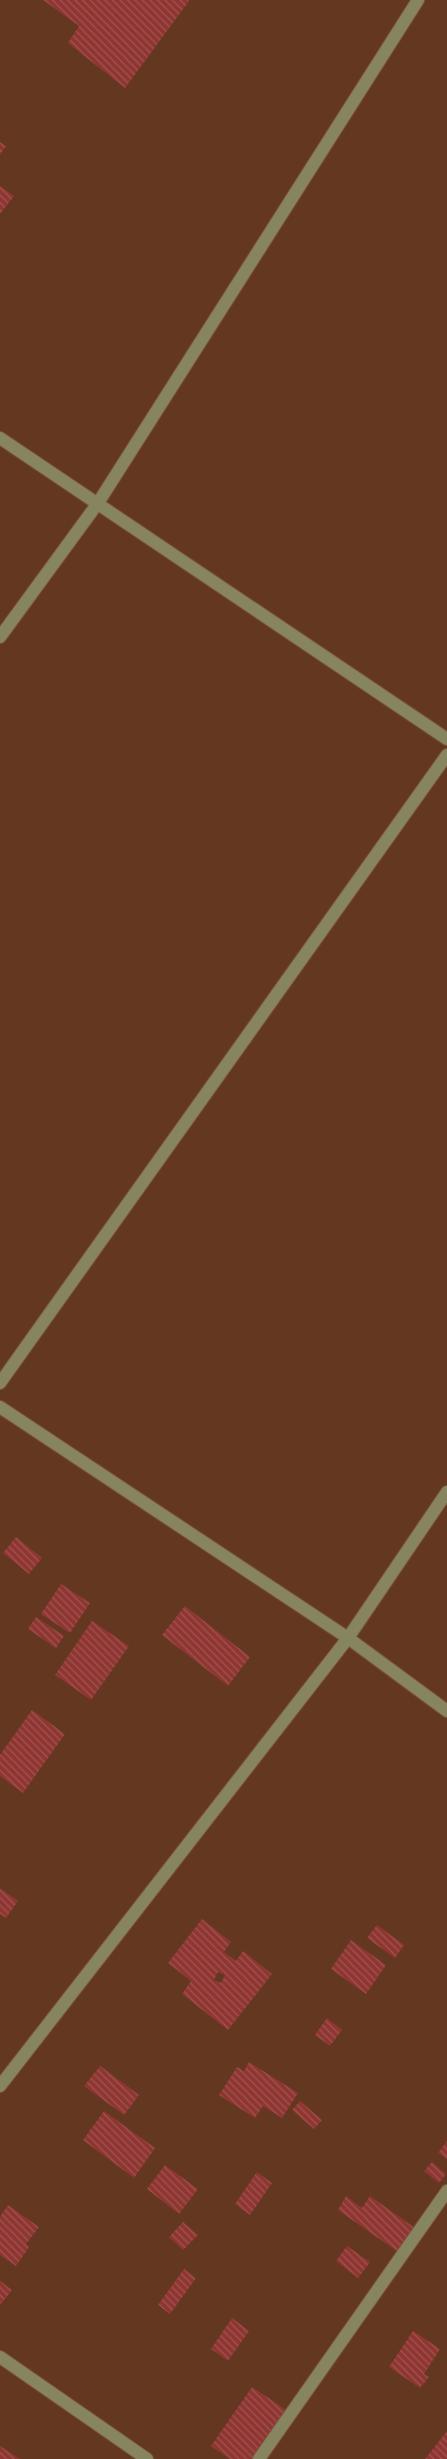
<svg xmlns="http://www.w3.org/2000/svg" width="447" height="2459" font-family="Commissioner,sans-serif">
<defs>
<pattern id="building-back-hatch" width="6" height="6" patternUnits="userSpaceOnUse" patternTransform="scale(1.25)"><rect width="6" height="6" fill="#8f3633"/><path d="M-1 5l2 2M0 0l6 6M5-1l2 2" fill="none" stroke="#a05350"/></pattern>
</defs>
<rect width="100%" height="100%" fill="#643721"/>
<g fill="url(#building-back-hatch)" fill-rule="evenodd">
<path d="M43 0H188L189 1 125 88 68 43 79 26Z"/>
<path d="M0 142 6 146 0 155Z"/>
<path d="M0 186 14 196 0 214Z"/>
<path d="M16 1537 42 1558 29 1574 3 1553Z"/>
<path d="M61 1584 90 1603 70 1633 41 1614Z"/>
<path d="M185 1606 250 1657 228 1686 162 1635Z"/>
<path d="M36 1617 64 1636 56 1648 28 1629Z"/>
<path d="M92 1621 129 1646 91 1700 55 1675Z"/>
<path d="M32 1710 65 1734 23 1793 0 1776V1755Z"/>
<path d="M0 1888 18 1901 6 1918 0 1914Z"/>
<path d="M202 1919 231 1942 224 1952 236 1961 243 1951 272 1974 228 2030 182 1994 191 1981 168 1963ZM218 1972 225 1975 221 1983 214 1980Z"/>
<path d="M377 1925 404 1945 395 1958 367 1938Z"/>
<path d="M351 1940 386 1965 366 1994 331 1969Z"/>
<path d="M327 2018 342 2030 330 2046 315 2035Z"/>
<path d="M249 2062 298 2093 282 2118 263 2106 255 2118 219 2095 237 2067 244 2071Z"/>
<path d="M100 2066 139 2095 124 2115 84 2086Z"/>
<path d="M300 2101 322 2120 314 2129 292 2110Z"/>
<path d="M104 2111 155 2148 134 2178 83 2140Z"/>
<path d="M447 2141V2159L438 2153Z"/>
<path d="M432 2162 446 2174 439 2183 424 2171Z"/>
<path d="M165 2165 198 2189 179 2214 147 2189Z"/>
<path d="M257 2172 272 2183 250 2215 235 2204Z"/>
<path d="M346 2196 362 2208 370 2196 415 2228 398 2252 338 2210Z"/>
<path d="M8 2205 39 2227 26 2244 29 2247 16 2266 0 2255V2217Z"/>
<path d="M183 2222 198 2235 183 2250 169 2237Z"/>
<path d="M347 2246 370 2262 358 2278 336 2261Z"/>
<path d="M184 2269 196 2278 170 2314 158 2305Z"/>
<path d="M0 2281 12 2290 1 2304 0 2303Z"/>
<path d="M232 2318 249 2331 228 2361 211 2349Z"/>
<path d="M413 2331 440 2349 424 2374 429 2377 420 2388 389 2367Z"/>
<path d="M252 2387 289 2412 256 2459H230L211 2446Z"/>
<path d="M447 2431V2459H425Z"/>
<path d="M0 2446 20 2459H0Z"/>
</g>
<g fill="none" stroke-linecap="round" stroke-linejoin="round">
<defs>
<g id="minor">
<path d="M0 438 447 739"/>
<path d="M0 637 98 503 418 0"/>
<path d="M0 1383 447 755"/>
<path d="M0 1407 348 1638 447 1711"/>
<path d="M0 2086 348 1638 447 1492"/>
<path d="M0 2357 147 2459"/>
<path d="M259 2459 447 2191"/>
</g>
</defs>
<use href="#minor" stroke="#7d533f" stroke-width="14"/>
<use href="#minor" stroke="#87855f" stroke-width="12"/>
</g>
</svg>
